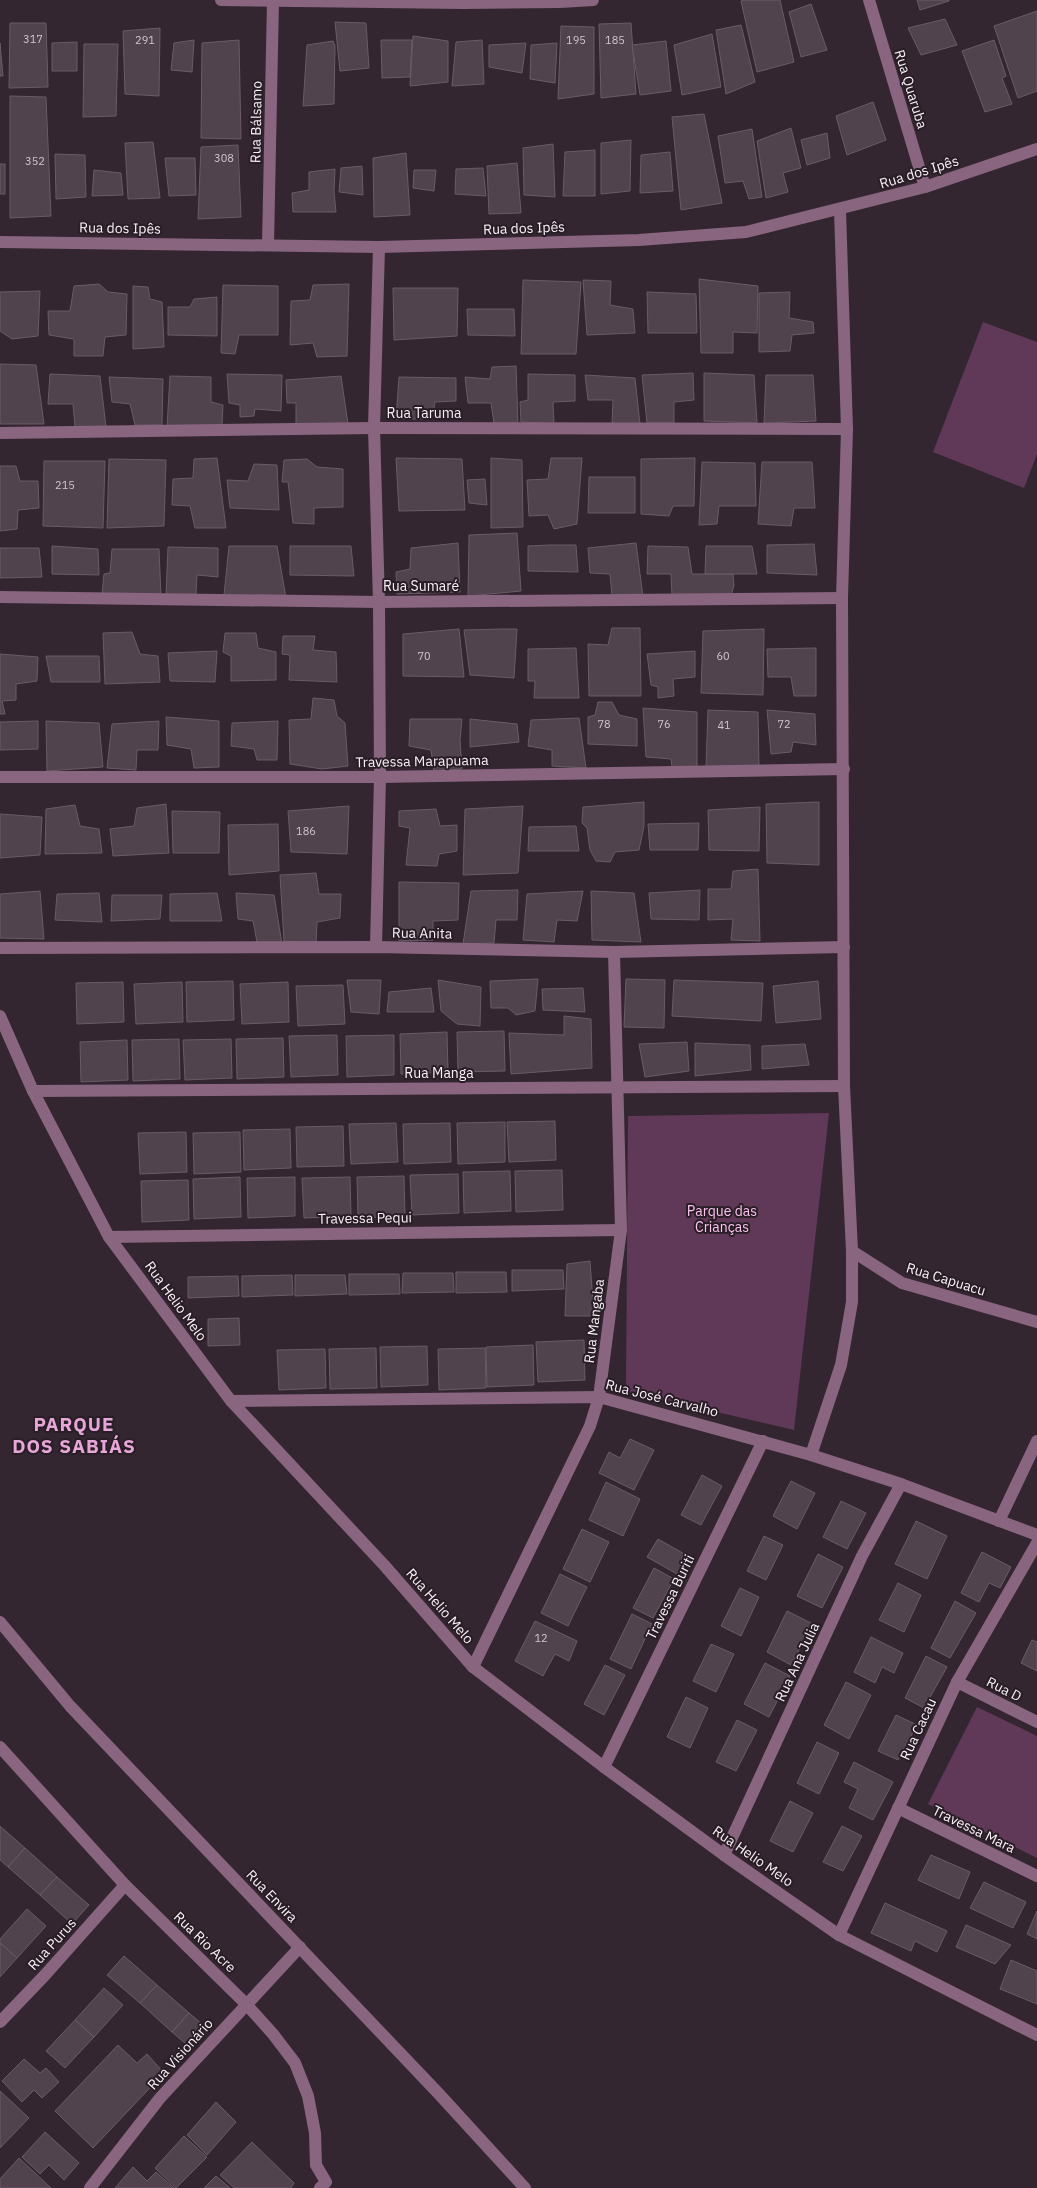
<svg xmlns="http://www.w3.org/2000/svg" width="1037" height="2188" font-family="'IBM Plex Sans',sans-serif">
<rect width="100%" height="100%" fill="#332630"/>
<g fill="#613958">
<path d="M983 322 1037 342V454L1024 488 933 452Z"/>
<path d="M829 1113 794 1430 626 1391 628 1116Z"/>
<path d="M977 1707 1037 1736V1858L928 1804Z"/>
</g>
<g fill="#51434d" stroke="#6a5b66">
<path d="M744 0H780L794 62 757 72 741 1Z"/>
<path d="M917 0H949V1L920 10Z"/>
<path d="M811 4 827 50 801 57 789 12Z"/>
<path d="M1037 11V91L1018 98 994 26Z"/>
<path d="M945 19 957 45 921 55 908 28Z"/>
<path d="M335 22 366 23 369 68 340 71Z"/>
<path d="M10 23H46L48 87 9 88Z"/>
<path d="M631 23 636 94 601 98 599 24Z"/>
<path d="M741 25 755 82 726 94 716 30Z"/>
<path d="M561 26 594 27V94L558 99Z"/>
<path d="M160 28 159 96 125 94 123 31Z"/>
<path d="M712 34 721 87 682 95 674 45Z"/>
<path d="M413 36 448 41V82L410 86Z"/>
<path d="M194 40 192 72 171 70 174 43Z"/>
<path d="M239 40 241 139 201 138 202 43Z"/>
<path d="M381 40H412L410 77 382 78Z"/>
<path d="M482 40 484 84 452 86 456 42Z"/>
<path d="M994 40 1006 76 1002 78 1012 104 985 112 962 51Z"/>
<path d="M333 41 335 46 334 104 303 106 307 45Z"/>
<path d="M666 41 671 91 640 95 632 45Z"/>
<path d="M77 42V71H52V43Z"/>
<path d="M0 43 3 76H0Z"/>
<path d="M526 43 522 73 489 67V45Z"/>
<path d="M557 43 555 83 530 79 531 45Z"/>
<path d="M84 44H118L116 116 83 117Z"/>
<path d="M10 96 46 97 51 216 10 218Z"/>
<path d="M873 102 886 140 847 155 836 116Z"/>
<path d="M704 114 722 203 681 210 672 117Z"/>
<path d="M791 128 801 168 783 173 788 192 766 198 757 141Z"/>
<path d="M752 129 762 197 749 199 743 181 725 183 718 136Z"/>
<path d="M827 133 830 158 807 165 801 140Z"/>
<path d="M631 140 630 191 601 194V143Z"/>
<path d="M153 142 160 198 128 199 125 143Z"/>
<path d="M553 144 555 197 524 195 523 148Z"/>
<path d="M238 145 241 217 198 219 201 147Z"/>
<path d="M595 150V196H563L565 152Z"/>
<path d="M670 152 673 191 640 193 641 155Z"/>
<path d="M406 153 410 215 374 217 373 158Z"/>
<path d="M55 154 85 155 86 197 56 199Z"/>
<path d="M165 158H195L196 195 169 196Z"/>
<path d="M517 163 521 213 489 214 487 166Z"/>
<rect x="0" y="164" width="5" height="30"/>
<path d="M362 166 363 195 339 192 341 168Z"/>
<path d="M483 168 486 196 455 194 456 169Z"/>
<path d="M335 169 334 191 336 212H293L292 193 309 190V172Z"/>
<path d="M94 170 121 173 123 195 92 196Z"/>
<path d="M414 170H436L434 191 413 188Z"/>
<path d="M699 279 758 286 757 333 733 332V353H701Z"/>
<path d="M523 280 581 282 576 354H521Z"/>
<path d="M583 280 611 281 610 305 633 309 635 333 587 335Z"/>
<path d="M99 284 108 292 127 294 126 335 105 337 103 356H74V339L49 335 48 311H70L74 286Z"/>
<path d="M349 284 347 356 317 357 313 343 290 345 291 301 310 300 313 285Z"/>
<path d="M223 285 278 286V335H239L235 354 221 353Z"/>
<path d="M133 286 148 287 150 299 162 302 164 347 133 349Z"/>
<path d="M393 288H458L457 336 394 340Z"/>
<path d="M40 291 38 336 12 339 0 331V292Z"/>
<path d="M647 292 696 294 697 333H648Z"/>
<path d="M790 292 789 318 813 322 814 333 792 335 790 351 759 352V293Z"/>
<path d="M217 297V336L168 335V307H190L194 299Z"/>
<path d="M467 309H514L515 336 468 335Z"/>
<path d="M0 364 36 365 44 424H0Z"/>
<path d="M516 366 518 425 494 423 491 403H468L465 377 490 379 492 367Z"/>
<path d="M693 373 694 400 674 402V423H647L642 375Z"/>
<path d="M704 373 754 375 757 423 704 421Z"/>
<path d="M50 374 100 376 106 427H75L73 404H48Z"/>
<path d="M227 374 282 375 281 411 255 409 254 416 240 417V405L229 403Z"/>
<path d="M528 374 575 375V401L553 402 554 424 521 422 520 402 528 400Z"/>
<path d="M585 375 635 378 640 424H612L613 400H588Z"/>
<path d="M766 375H813L816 421 764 423Z"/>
<path d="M170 376 211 377V402L223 405 222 425 167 427Z"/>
<path d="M341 376 348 424 296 426V403H287L286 380Z"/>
<path d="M109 377 163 379 162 425H135L130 404 112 402Z"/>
<path d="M399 377 456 378V401L435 402 432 419H396Z"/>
<path d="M217 458 226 528H195L190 506 172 505 173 479 193 478 194 459Z"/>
<path d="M396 458 462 459 465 510 399 511Z"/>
<path d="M491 458 522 460 523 527 491 528Z"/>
<path d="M551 458H582L577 524 554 529 548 515 529 516 527 480 548 479Z"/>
<path d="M695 458 694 506H673L669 516 641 514V459Z"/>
<path d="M109 459 166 460 164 526 107 528Z"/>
<path d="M307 459 317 467 343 469V507L314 508V524L293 523 288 482H282L284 460Z"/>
<path d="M44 461H105L103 528 43 526Z"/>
<path d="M702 462 755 463 756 506H719L717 524 699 525Z"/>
<path d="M762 462H812L815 508H794L791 526 758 524Z"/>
<path d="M254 464 277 465 279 510 230 508 227 480 248 481Z"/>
<path d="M0 466H16L20 481H38L39 508 18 510 17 529 0 531Z"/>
<path d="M589 477H635V513H588Z"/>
<path d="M485 479 487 505 469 503 467 480Z"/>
<path d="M517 533 521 591 468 596 469 535Z"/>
<path d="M458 543 460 592 397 594 396 572 410 569 411 548Z"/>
<path d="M636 543 643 597 612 596 610 574 590 573 588 548Z"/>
<path d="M814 544 817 575 767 573V545Z"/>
<path d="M550 545H576L578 572 528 571V546Z"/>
<path d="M52 546 98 549 99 575 52 574Z"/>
<path d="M229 546H277L286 598 224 595Z"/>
<path d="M290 546H351L354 576 290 575Z"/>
<path d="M648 546 688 547 692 574H733L734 585 731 596H672L671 574H647Z"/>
<path d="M706 546H752L757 574H705Z"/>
<path d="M168 547 218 548V577L197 575 196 594 166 595Z"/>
<path d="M0 548H39L42 577 0 578Z"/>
<path d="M112 549H159L161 597 102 594 104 574 110 573Z"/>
<path d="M612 628H640L641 696H589L588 644 608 645Z"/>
<path d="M459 629 464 677 403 676V634Z"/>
<path d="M502 629H517L514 678 470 675 464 630Z"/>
<path d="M764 629 763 695 701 693 703 631Z"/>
<path d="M132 632 140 654 158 656 160 682 105 684 103 633Z"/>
<path d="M225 633H256L258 648 276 652V680L231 681V656L223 652Z"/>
<path d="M283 636H315L313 650 336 652 337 682 289 680 290 655 282 654Z"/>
<path d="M576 648 579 698H534L535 681H528V649Z"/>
<path d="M816 648V696H794L791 677H768L767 649Z"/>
<path d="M217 651 215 682 170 681 168 653Z"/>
<path d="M695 651V677L673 679 674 696 658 698V687L651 685 647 654Z"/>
<path d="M0 654 38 657 37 681 16 684V700L2 701 5 714H0Z"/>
<path d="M46 656H99L100 682H51Z"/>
<path d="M313 698 334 700 337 716 345 723 348 766 322 769 290 764 289 720 311 719Z"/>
<path d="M598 702H612L619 715 637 719V746L588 744V717L595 715Z"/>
<path d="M643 708 697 712V767H672L671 759 646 757Z"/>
<path d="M708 710 758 712 759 766 706 767Z"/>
<path d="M767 710 815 714 816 745 793 742 791 752 771 754Z"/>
<path d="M166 717 219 721V767L194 768 191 749 167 745Z"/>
<path d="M579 718 586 768 552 766V750L528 746 531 720Z"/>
<path d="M410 719H462L460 740 462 769 434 771 431 750 409 746Z"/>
<path d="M470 719 517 724 519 742 470 747Z"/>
<path d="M38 721V749L0 750V722Z"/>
<path d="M46 721 99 723 103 767 47 771Z"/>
<path d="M159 721 158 750H137L136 770 107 768 112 724Z"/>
<path d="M278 721 277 760H257L254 749 231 746 232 723Z"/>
<path d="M644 802V826L639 850 615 852 610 862 596 861 590 850 587 828 582 823 583 807Z"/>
<path d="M819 802V865L767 863 766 804Z"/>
<path d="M166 804 169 853 113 856 110 829 134 826 137 808Z"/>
<path d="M75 805 80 826 99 829 102 853 45 854 46 809Z"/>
<path d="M349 806 347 854 291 852 288 811Z"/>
<path d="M523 806 518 873 463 875 465 809Z"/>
<path d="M760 807 759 851 709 850 708 810Z"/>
<path d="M436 809 440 826 457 825V851L439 854 437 866 406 865 410 828 399 826V811Z"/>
<path d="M172 811 220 812 219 853H173Z"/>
<path d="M0 814 42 817 40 855 0 858Z"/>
<path d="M699 823 698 850H650L648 824Z"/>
<path d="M278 824 279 871 229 875 228 825Z"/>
<path d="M576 826 579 851H528L529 827Z"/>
<path d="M758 869 760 941 731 940 733 919 708 920V889H731L733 871Z"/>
<path d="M316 873 319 894H341L340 918 317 922 316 943 284 941 280 875Z"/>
<path d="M399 882 459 883 458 920 433 921V940L399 941Z"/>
<path d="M518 890 517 920H496L494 943 463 944 471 891Z"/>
<path d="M700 890 699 920 651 919 649 893Z"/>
<path d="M40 891 44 939 0 938V894Z"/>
<path d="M583 891 577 921 557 920 554 942 523 940 527 894Z"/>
<path d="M591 891 634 893 641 942 592 940Z"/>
<path d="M99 893 102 922 55 920 57 894Z"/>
<path d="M217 893 222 921H170V894Z"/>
<path d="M236 893 274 895 282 944 257 942 253 921 238 919Z"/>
<path d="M112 895H162L160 919 111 921Z"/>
<path d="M538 979 535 1011 516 1015 508 1008H491L490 981Z"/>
<path d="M626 979 665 980 664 1028 624 1027Z"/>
<path d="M347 980H381L379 1014 351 1012Z"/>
<path d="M438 980 481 987 480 1026 457 1024 441 1011Z"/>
<path d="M674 980 763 983 761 1021 672 1016Z"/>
<path d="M233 981 234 1020 187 1022 186 982Z"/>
<path d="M818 981 821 1019 776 1023 773 986Z"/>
<path d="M123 982 124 1022 77 1024 76 983Z"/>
<path d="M182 982 183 1022 136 1024 134 984Z"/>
<path d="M288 982 289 1022 242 1024 240 984Z"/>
<path d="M343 985 345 1024 298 1026 296 986Z"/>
<path d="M431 988 434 1012H387L389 992Z"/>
<path d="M583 988 585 1012 543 1010 542 989Z"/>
<path d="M564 1016 591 1019 592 1068 511 1074 509 1033 564 1035Z"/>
<path d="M504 1031 505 1071 458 1072 457 1032Z"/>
<path d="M447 1032 448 1072 401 1074 400 1034Z"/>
<path d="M337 1035 338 1075 291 1077 289 1036Z"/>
<path d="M394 1035V1075L347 1077 346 1036Z"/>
<path d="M283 1038 284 1077 237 1079 236 1039Z"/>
<path d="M179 1039 180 1079 133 1081 132 1040Z"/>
<path d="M231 1039 232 1078 185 1080 183 1040Z"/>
<path d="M127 1040 128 1080 81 1082 80 1042Z"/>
<path d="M687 1042 689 1071 645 1077 639 1044Z"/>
<path d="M695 1043 750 1045 751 1070 695 1076Z"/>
<path d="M805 1044 809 1065 762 1069V1046Z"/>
<path d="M555 1121 556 1160 509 1162 507 1122Z"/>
<path d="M505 1122V1162L458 1164 457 1123Z"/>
<path d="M396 1123 398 1162 351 1164 349 1124Z"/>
<path d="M450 1123 451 1162 404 1164 403 1124Z"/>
<path d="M343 1126 344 1166 297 1167 296 1127Z"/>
<path d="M290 1129 291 1168 244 1170 243 1130Z"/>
<path d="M186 1132 187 1172 140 1174 138 1133Z"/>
<path d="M240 1132 241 1172 194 1174 193 1133Z"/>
<path d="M562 1170 563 1210 516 1212 515 1171Z"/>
<path d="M510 1171 511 1211 464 1213 463 1172Z"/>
<path d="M458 1174 459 1213 412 1215 410 1175Z"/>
<path d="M404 1176 405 1216 358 1218 357 1177Z"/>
<path d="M240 1177 241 1217 194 1219 193 1179Z"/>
<path d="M295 1177V1216L248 1218 247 1178Z"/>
<path d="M350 1177 351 1216 304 1218 302 1178Z"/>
<path d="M188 1180 189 1220 142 1222 141 1181Z"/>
<path d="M590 1261 594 1316H565L567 1264Z"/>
<path d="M512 1270H563L564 1289 512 1291Z"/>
<path d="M456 1272H506L507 1292 456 1293Z"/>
<path d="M403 1273H453L454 1292 402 1293Z"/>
<path d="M349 1274H399L400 1294 349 1295Z"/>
<path d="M292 1275 293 1295 242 1297V1276Z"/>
<path d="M295 1275H345L347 1294 295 1296Z"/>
<path d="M238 1276 239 1296 188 1298V1277Z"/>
<path d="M239 1318 240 1345 208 1346V1319Z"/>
<path d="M584 1340 585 1380 538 1382 536 1342Z"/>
<path d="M533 1345 534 1385 487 1387 486 1347Z"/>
<path d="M427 1346 428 1385 381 1387 380 1347Z"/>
<path d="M376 1348 377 1388 330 1389 329 1349Z"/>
<path d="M485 1348 486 1388 439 1390 438 1349Z"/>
<path d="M325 1349 326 1388 279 1390 277 1350Z"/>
<path d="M630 1439 654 1450 634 1490 599 1473 609 1452 620 1458Z"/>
<path d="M702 1475 722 1486 701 1525 681 1515Z"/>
<path d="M791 1481 815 1493 797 1529 773 1516Z"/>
<path d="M606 1482 640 1499 623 1536 589 1520Z"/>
<path d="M841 1501 866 1513 847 1549 823 1537Z"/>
<path d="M916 1521 947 1536 927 1579 895 1564Z"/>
<path d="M582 1529 609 1542 590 1582 563 1569Z"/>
<path d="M764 1536 783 1545 766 1580 747 1571Z"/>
<path d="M658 1539 688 1556 677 1574 647 1557Z"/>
<path d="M982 1552 1011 1567 1000 1588 989 1583 979 1602 961 1593Z"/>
<path d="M818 1554 843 1567 822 1608 797 1596Z"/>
<path d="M654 1568 674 1579 653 1618 633 1608Z"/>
<path d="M560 1574 587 1587 568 1626 541 1613Z"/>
<path d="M898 1583 921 1595 904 1632 879 1620Z"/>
<path d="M740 1588 759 1597 741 1636 721 1626Z"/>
<path d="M955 1601 976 1613 950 1658 931 1648Z"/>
<path d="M787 1611 813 1624 791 1665 767 1652Z"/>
<path d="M632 1614 652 1624 631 1669 610 1659Z"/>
<path d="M535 1621 577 1641 569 1661 555 1654 543 1676 515 1661Z"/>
<path d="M871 1637 903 1653 894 1673 882 1667 875 1683 854 1672Z"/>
<path d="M1032 1640 1037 1642V1671L1021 1663Z"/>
<path d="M711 1644 734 1654 716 1692 693 1681Z"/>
<path d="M926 1656 947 1667 924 1708 905 1698Z"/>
<path d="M765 1663 790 1676 769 1717 744 1704Z"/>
<path d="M605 1665 625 1675 604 1715 584 1704Z"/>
<path d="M846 1682 871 1695 849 1739 824 1725Z"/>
<path d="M686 1697 708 1708 690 1748 667 1737Z"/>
<path d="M896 1715 917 1725 898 1760 878 1751Z"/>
<path d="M737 1720 757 1730 736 1771 716 1762Z"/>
<path d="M817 1742 839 1753 819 1794 797 1783Z"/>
<path d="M854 1762 893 1782 873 1820 849 1808 858 1789 844 1782Z"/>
<path d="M790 1801 813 1813 793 1852 770 1841Z"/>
<path d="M0 1826 25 1848 8 1867 0 1860Z"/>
<path d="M842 1826 862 1836 843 1871 823 1862Z"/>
<path d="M25 1848 57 1877 40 1895 8 1867Z"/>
<path d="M931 1855 970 1872 959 1899 918 1880Z"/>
<path d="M57 1877 89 1905 72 1924 40 1895Z"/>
<path d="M984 1882 1026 1902 1013 1928 970 1908Z"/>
<path d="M885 1903 947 1931 937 1952 915 1941 911 1951 871 1933Z"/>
<path d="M27 1909 46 1926 17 1958 0 1943V1939Z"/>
<path d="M1037 1911V1939L1027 1934Z"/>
<path d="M966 1925 1011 1945 995 1964 956 1947Z"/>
<path d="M0 1943 17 1958 0 1977Z"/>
<path d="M124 1956 157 1985 140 2003 107 1975Z"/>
<path d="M1011 1960 1037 1971V2004L1000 1989Z"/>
<path d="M157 1985 189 2013 172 2032 140 2003Z"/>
<path d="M104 1988 123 2005 94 2037 75 2020Z"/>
<path d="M189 2013 209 2030 192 2049 172 2032Z"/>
<path d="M75 2020 94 2037 65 2068 46 2051Z"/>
<path d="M118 2045 137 2063 147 2054 164 2073 93 2148 55 2111Z"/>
<path d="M24 2059 40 2073 46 2068 59 2082 42 2098 34 2090 22 2102 2 2081Z"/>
<path d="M0 2091 29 2118 0 2148Z"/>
<path d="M216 2102 236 2122 207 2155 187 2135Z"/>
<path d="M45 2132 79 2163 64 2180 49 2165 40 2174 22 2157Z"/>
<path d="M184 2136 207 2157 176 2188 155 2168Z"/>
<path d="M252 2142 294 2183 291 2188H234L220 2175Z"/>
<path d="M19 2158 51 2188H0V2179Z"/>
<path d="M133 2167 147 2181 156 2172 174 2188H115Z"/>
<path d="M216 2176 230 2188H204Z"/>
</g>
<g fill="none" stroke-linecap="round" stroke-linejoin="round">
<g stroke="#896580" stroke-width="12">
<path d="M221 0 463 3 560 2 593 0"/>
<path d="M869 0 925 187"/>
<path d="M268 245 273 0"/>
<path d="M0 433 374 428 847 429"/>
<path d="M0 597 379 602 842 598"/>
<path d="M0 777H380L844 769"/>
<path d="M376 947 380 777 379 602 374 428 379 247"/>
<path d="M0 948 376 947 614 952 844 947"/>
<path d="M0 1016 33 1091 109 1237 231 1401 384 1565 473 1667 604 1767 724 1855 839 1935 1037 2035"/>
<path d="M33 1091 844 1086"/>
<path d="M109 1237 621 1230"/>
<path d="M852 1251 902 1283 1037 1322"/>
<path d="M231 1401 599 1397 811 1455 901 1484 1037 1535"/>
<path d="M811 1455 841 1365 852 1302V1251L844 1086 842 598 847 429 840 210"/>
<path d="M999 1521 1037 1441"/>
<path d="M0 1622 70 1706 439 2094 525 2188"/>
<path d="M473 1667 590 1426 599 1397 621 1230 614 952"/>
<path d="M957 1682 1037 1722"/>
<path d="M0 1747 125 1885 246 2004 273 2034 295 2063 308 2096 315 2133 316 2165 326 2182 320 2188"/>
<path d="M604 1767 763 1441"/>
<path d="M898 1808 1037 1876"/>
<path d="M724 1855 862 1556 901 1484"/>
<path d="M839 1935 957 1682 1037 1543"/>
<path d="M0 2022 45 1975 125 1885"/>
<path d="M90 2188 160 2098 300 1947"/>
</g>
<path stroke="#896580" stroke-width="12" d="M0 242 379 247 639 240 746 232 925 187 1037 149"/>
</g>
<g text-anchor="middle" stroke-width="4" stroke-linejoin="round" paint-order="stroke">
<g font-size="11" fill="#d0c6cd">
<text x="33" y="43">317</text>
<text x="145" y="44">291</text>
<text x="576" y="44">195</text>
<text x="615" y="44">185</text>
<text x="224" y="162">308</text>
<text x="35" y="165">352</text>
<text x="65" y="489">215</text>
<text x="424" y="660">70</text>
<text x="723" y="660">60</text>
<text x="604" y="728">78</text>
<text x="664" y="728">76</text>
<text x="784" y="728">72</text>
<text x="724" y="729">41</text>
<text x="306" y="835">186</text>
<text x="541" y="1642">12</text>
</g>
<g font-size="14" fill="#faf1f8" stroke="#291d26">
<text transform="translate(911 89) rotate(73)" y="5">Rua Quaruba</text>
<text transform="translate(256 122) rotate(-89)" y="5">Rua Bálsamo</text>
<text transform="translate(919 172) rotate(-17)" y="5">Rua dos Ipês</text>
<text transform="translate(120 228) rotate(1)" y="5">Rua dos Ipês</text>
<text transform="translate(524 228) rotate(-2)" y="5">Rua dos Ipês</text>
<text x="424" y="418">Rua Taruma</text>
<text x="421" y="591">Rua Sumaré</text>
<text transform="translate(422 761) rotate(-1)" y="5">Travessa Marapuama</text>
<text transform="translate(422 933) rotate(1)" y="5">Rua Anita</text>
<text x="439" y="1078">Rua Manga</text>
<text transform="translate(365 1218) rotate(-1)" y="5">Travessa Pequi</text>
<text transform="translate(946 1279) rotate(17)" y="5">Rua Capuacu</text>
<text transform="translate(176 1301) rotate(54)" y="5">Rua Helio Melo</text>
<text transform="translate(594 1321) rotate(-83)" y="5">Rua Mangaba</text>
<text transform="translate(662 1398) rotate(14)" y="5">Rua José Carvalho</text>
<text transform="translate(670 1597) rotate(-64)" y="5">Travessa Buriti</text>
<text transform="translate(440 1606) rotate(49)" y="5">Rua Helio Melo</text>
<text transform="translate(797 1662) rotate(-65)" y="5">Rua Ana Julia</text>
<text transform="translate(1004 1689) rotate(27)" y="5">Rua D</text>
<text transform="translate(918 1729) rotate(-65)" y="5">Rua Cacau</text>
<text transform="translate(974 1829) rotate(26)" y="5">Travessa Mara</text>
<text transform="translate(753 1856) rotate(35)" y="5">Rua Helio Melo</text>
<text transform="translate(272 1896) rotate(46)" y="5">Rua Envira</text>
<text transform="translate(205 1942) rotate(44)" y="5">Rua Rio Acre</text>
<text transform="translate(52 1944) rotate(-48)" y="5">Rua Purus</text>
<text transform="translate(180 2054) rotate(-48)" y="5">Rua Visionário</text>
</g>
<g font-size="14" fill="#fbc3ed" stroke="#291d26">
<text x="722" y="1216">Parque das<tspan x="722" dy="16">Crianças</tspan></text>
</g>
<g font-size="19" font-weight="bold" letter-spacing="1" fill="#e7a6d8" stroke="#291d26">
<text x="74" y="1431">PARQUE<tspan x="74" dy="22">DOS SABIÁS</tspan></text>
</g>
</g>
</svg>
